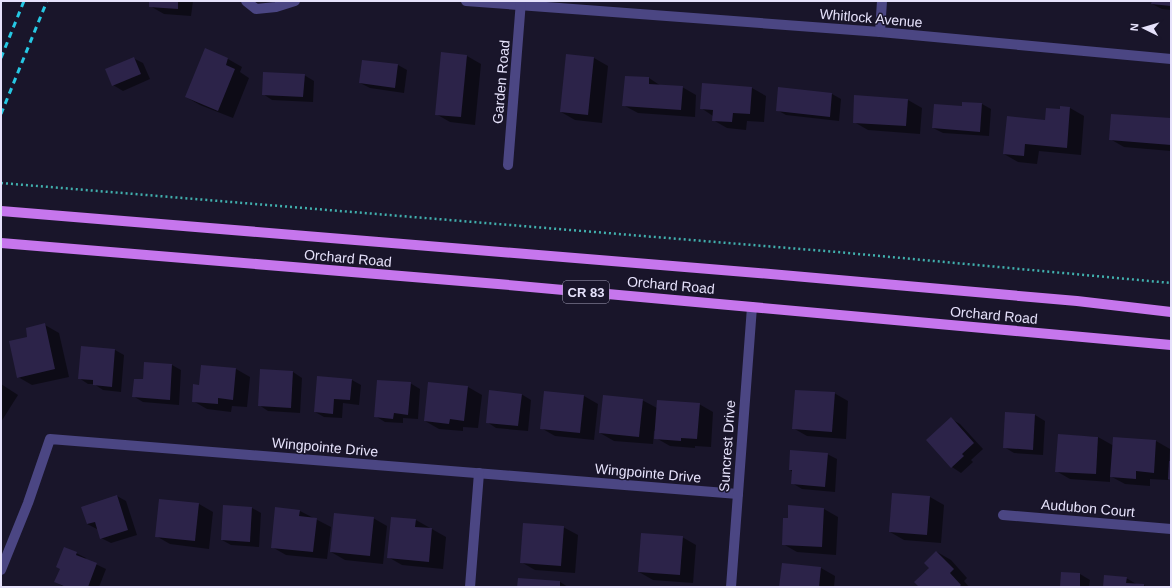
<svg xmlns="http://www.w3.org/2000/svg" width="1172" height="588" font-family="Helvetica,sans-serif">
<rect width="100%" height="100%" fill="#19152a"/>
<g fill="#0007">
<path d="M150 1H193L191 16 164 14 150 6Z"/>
<path d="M1153 1H1171V10L1162 9 1152 4Z"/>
<path d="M205 50 228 59 242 67 240 72 249 78 233 118 200 105 186 97Z"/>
<path d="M567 55 594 58 608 66 602 123 575 120 561 112Z"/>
<path d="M467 56 481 64 475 125 450 122 436 114Z"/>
<path d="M133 58 143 63 150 79 123 91 113 85Z"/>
<path d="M398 65 407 70 404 93 370 88 360 83Z"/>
<path d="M304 75 314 81 313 102 272 100 263 94Z"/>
<path d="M649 78 661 86 682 87 696 95 695 117 638 113 623 105Z"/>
<path d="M752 88 766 96 764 122 747 121 746 130 727 128 713 120V116L701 108Z"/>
<path d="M832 94 841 99 839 121 786 115 777 110Z"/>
<path d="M908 100 922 108 920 134 868 130 854 122Z"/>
<path d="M982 104 991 109 989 136 943 133 933 128 963 107Z"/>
<path d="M1061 107 1070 108 1084 116 1081 155 1039 151 1037 164 1018 162 1004 154 1060 110Z"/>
<path d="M1171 119V151L1124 147 1110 139Z"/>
<path d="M45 325 59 333 69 377 32 385 18 377Z"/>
<path d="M82 347 115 350 124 355 121 392 103 390 94 384H88L79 378Z"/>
<path d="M145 363 172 365 181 370 179 405 143 402 133 396 143 380Z"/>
<path d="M236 369 250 377 247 407 232 406 231 412 207 409 193 401 200 386Z"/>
<path d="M261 370 293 372 302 378 300 413 268 411 259 405Z"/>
<path d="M352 380 361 385 359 405 343 403 342 418 324 417 315 412Z"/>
<path d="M410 383 420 389 418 419 403 418V423L385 422 375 416Z"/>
<path d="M1 384 18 395 1 422Z"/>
<path d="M468 387 482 395 478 428 463 427V431L439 429 425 421Z"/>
<path d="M545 392 584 396 598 404 594 440 555 436 541 428Z"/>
<path d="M834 393 848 401 846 439 807 436 793 428Z"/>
<path d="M521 394 531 400 528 431 496 428 487 422Z"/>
<path d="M642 400 657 408 699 404 713 412 711 447 695 446V448L670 446 656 438V431H654L653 444 614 441 600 433Z"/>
<path d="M1006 413 1035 415 1045 421 1043 455 1014 453 1004 447Z"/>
<path d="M951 419 960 424 983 449 971 460 973 462 961 473 952 467 927 440Z"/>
<path d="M1059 435 1098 437 1114 446V438L1156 441 1170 449 1169 462H1171V480L1168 478V480L1150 479V486L1125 484 1110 476V482L1070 479 1056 471Z"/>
<path d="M827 454 837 459 835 492 802 489 792 483 793 472 790 470Z"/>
<path d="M893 494 930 497 944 505 941 543 904 540 890 532Z"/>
<path d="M117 496 126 501 137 535 111 543 101 538 98 529H97L87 524Z"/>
<path d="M199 504 213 512 209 549 170 544 156 536Z"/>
<path d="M789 506 824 509 838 517 836 555 797 552 783 544 788 520Z"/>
<path d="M252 508 261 513 259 547 231 545 222 540Z"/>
<path d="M300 511 331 527 327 559 286 555 272 547Z"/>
<path d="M373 518 387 526 383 564 345 560 331 552Z"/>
<path d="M416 520 446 537 443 569 402 565 388 557Z"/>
<path d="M563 527 578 535 575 573 535 570 521 562Z"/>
<path d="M682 537 696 545 693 583 653 580 639 572Z"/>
<path d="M937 552 951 560 967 578 964 581 969 587H920L930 568Z"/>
<path d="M76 553 86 558 85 559 106 569 99 587H64L55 582Z"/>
<path d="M821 568 835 576 834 587H780Z"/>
<path d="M1062 573 1080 574 1090 580 1089 587H1061Z"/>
<path d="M1126 578 1138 585H1144L1147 587H1104Z"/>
<path d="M560 582 568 587H518Z"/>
</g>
<g fill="#2c2349">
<path d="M149 1H178V9L149 7Z"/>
<path d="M1152 1H1171V6L1151 4Z"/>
<path d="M205 48 228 58 226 65 235 69 218 111 185 97Z"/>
<path d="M441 52 467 55 461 117 435 115Z"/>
<path d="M566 54 594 57 588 115 560 112Z"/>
<path d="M134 57 141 74 112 86 105 69Z"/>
<path d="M362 60 398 64 395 88 359 83Z"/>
<path d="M263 72 305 74 303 97 262 95Z"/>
<path d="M625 76 649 77V84L683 86 681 110 622 106Z"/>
<path d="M702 83 752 87 750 114 733 113 732 122 712 121 713 110 700 109Z"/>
<path d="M778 87 832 93 830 117 776 111Z"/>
<path d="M854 95 908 99 906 126 853 123Z"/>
<path d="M962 102 982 103 980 132 932 128 934 104 962 106Z"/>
<path d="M1060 106 1070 107 1067 148 1025 144 1024 156 1003 154 1007 116 1045 120 1046 108 1060 109Z"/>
<path d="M1111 114 1171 118V145L1109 140Z"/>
<path d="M45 323 55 369 17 378 9 341 27 337 26 328Z"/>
<path d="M81 346 115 349 112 387 93 385V380L78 379Z"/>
<path d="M144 362 172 364 170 400 132 397 134 379H143Z"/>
<path d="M201 365 236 368 233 400 218 398V404L192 402 193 384 199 385Z"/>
<path d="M260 369 293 371 291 408 258 406Z"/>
<path d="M317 376 352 379 350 400 334 399 333 414 314 412Z"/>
<path d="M377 380 411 382 408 415 394 413 393 419 374 417Z"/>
<path d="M428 382 468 386 464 421 450 419 449 424 424 421Z"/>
<path d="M489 390 522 394 518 426 486 423Z"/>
<path d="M795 390 835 392 832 432 792 429Z"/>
<path d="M544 391 584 395 580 433 540 429Z"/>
<path d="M603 395 643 399 639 437 599 433Z"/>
<path d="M657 400 700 403 697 439 681 438V441L654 439Z"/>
<path d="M1005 412 1035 414 1033 450 1003 448Z"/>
<path d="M951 417 974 443 962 454 964 456 951 468 926 440Z"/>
<path d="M1058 434 1098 437 1096 474 1055 472Z"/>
<path d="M1113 437 1156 440 1154 473 1136 471V479L1110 477Z"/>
<path d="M790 450 828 453 825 487 791 484 792 470H789Z"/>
<path d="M1169 461H1171V480L1168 479Z"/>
<path d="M892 493 930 496 927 535 889 532Z"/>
<path d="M117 495 128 530 100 539 95 522 87 524 81 507Z"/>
<path d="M159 499 199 503 195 541 155 537Z"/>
<path d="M223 505 252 507 250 542 221 540Z"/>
<path d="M788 505 824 508 822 547 782 545 783 518H788Z"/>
<path d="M275 507 300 510 299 516 317 518 313 552 271 548Z"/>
<path d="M334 513 374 517 370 556 330 552Z"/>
<path d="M391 517 416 519 415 527 432 528 429 562 387 558Z"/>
<path d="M523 523 564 526 561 566 520 563Z"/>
<path d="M641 533 683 536 680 575 638 572Z"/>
<path d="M64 547 77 552 76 555 97 563 88 587H66L54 582 60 569 56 567Z"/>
<path d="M936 551 954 569 950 573 961 585 959 587H919L914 582 929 568 924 563Z"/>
<path d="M782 563 821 567 819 587H779Z"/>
<path d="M1061 572 1080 573V587H1060Z"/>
<path d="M1104 575 1127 577 1126 583 1144 584V587H1103Z"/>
<path d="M518 578 560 581V587H517Z"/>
</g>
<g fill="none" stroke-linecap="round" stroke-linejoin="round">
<path stroke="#41afad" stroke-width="2.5" stroke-dasharray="2 3" stroke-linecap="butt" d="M1 183 837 252 1171 283"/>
<g stroke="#4b4683" stroke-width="10">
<path d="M246 1 256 9 276 7 295 1"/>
<path d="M466 1 880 32 1171 59"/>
<path d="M880 32 882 1"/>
<path d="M508 165 521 1"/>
<path d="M1003 515 1171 529"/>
<path d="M1 570 28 503 50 439 738 494"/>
<path d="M470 587 479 473"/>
<path d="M731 587 752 307"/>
</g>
<g stroke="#c676ed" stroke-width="10">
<path d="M1 211 758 273 1077 301 1171 312"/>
<path d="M1 243 498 284 1171 345"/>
</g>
<g stroke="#26c8e3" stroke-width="3" stroke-dasharray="6 5" stroke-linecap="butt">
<path d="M1 58 24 1"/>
<path d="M1 114 47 1"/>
</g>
</g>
<g text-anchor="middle" stroke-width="3" stroke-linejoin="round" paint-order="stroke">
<rect fill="#19152a" stroke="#a8a4bc" stroke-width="1" x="563" y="281" width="46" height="22" rx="3"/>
<g font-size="13" font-weight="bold" fill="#e6e2fb">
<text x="586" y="297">CR 83</text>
</g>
<g font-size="14" fill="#e6e2fb" stroke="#19152a">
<text transform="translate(871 18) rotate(5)" y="5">Whitlock Avenue</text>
<text transform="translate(501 82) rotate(-85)" y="5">Garden Road</text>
<text transform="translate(348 258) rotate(5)" y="5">Orchard Road</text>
<text transform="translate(671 285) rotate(5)" y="5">Orchard Road</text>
<text transform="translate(994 315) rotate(5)" y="5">Orchard Road</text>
<text transform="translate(727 446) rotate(-86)" y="5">Suncrest Drive</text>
<text transform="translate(325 447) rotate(5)" y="5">Wingpointe Drive</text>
<text transform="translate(648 473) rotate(5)" y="5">Wingpointe Drive</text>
<text transform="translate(1088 508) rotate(5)" y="5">Audubon Court</text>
</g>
</g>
<rect width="1172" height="588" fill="none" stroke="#e6e2fb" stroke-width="4"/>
<g transform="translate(1144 28) rotate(275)" stroke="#19152a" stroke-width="3" paint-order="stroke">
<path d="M0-3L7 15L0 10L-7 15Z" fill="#e6e2fb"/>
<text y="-6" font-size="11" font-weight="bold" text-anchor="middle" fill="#e6e2fb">N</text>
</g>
</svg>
